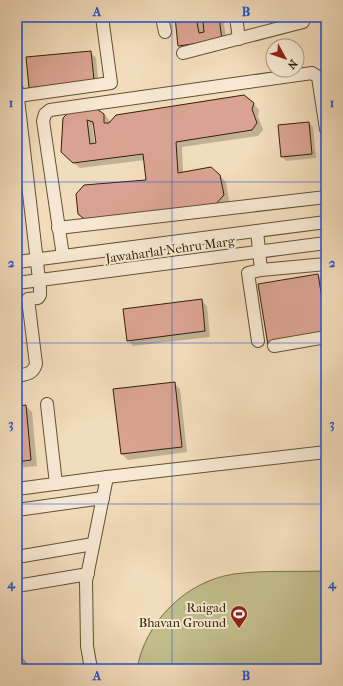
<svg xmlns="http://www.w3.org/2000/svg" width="343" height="686" font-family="'IM FELL French Canon',serif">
<rect width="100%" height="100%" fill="#f1dcbb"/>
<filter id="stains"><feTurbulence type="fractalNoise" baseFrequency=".005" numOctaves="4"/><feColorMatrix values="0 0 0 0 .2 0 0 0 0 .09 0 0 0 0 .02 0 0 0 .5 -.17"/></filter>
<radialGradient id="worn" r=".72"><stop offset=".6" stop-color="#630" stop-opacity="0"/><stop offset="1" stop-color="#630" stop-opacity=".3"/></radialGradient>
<path fill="#c1be8b" stroke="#7b6f48" d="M326 571V669H137C145 622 186 581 234 574 264 570 296 572 326 571Z"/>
<path fill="#9eb9ba" stroke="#747c72" d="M17 653 32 669H17Z"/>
<g fill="#0003" fill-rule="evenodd">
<path d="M24 17H57L58 18 30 22Z"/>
<path d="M176 17H223L227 45 185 51 179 46Z"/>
<path d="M90 52 96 58 99 86 36 93 30 88Z"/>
<path d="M254 104 259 110 258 116 263 130 258 136 182 147 183 173 220 176 226 182 229 201 220 211 148 181 145 160 80 168 68 158 64 118 104 114 110 121V124ZM92 125 95 126 97 144H95Z"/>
<path d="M309 123 313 127 316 158 286 161 282 156Z"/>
<path d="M318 275 324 281 326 295V342Z"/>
<path d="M201 300 207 306 210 337 133 346 128 340Z"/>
<path d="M174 383 180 389 187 452 128 460 122 454Z"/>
<path d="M26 406 32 412 37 466 17 468V407Z"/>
</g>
<g fill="#daa391" stroke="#352006" fill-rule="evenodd">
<path d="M175 17H219L222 40 178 46ZM203 21 204 32 199 33 197 22Z"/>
<path d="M91 51 94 80 29 88 26 57Z"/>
<path d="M244 95 254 103 252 109 257 123 252 130 176 142 178 173 211 167 220 175 224 195 214 206 87 221 78 214 76 194 84 185 146 180 143 154 73 163 61 152 63 118 69 112 94 107 104 114V123H109L116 115ZM87 120 93 122 96 143 90 144Z"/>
<path d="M309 122 312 154 281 157 278 125Z"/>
<path d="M318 274 326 322V335L268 345 258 284Z"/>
<path d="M202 299 205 331 127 341 123 309Z"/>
<path d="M175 382 182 447 121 454 113 389Z"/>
<path d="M26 405 31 460 17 462V406Z"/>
</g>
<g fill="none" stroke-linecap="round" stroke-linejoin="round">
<defs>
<g id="minor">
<path d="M162 17 165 32"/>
<path d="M236 17 239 39"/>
<path d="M183 53 303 22"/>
<path d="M17 90 40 288V295L38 298 28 299 36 364C33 374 27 374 17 376"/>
<path d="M18 96 111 83 102 17"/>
<path d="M58 228 326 197"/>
<path d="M257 231 261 270 248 273 258 341"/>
<path d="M63 256 43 121 45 114 50 110 312 73 318 77 326 129"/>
<path d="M17 262 326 222"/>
<path d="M261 270 326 264"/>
<path d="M17 283 326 243"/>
<path d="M274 346 326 337"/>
<path d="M47 404 56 484"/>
<path d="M17 489 107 477 326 452"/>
<path d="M17 510 103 498"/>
<path d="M17 557 93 544"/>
<path d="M17 586 88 574"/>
<path d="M91 669 87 646 86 581 107 477"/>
</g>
</defs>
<use href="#minor" stroke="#644f33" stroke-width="14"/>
<use href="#minor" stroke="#f6e8d3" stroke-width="12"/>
</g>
<path fill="none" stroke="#1d4ed8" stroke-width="1" stroke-opacity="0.55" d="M172 17V669M17 182H326M17 343H326M17 504H326"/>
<defs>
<symbol id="stadium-pin" viewBox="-11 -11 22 30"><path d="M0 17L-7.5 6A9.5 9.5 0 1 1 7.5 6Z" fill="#8f2418" stroke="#f6e8d3"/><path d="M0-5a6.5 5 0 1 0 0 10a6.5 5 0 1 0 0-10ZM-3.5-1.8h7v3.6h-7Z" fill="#fff"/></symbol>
</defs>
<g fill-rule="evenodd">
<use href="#stadium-pin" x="229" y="604" width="20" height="27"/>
</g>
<g text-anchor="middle" stroke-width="4" stroke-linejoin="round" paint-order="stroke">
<g font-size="13" fill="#352006" stroke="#f6e8d3">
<text transform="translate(170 249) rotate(-8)" y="5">Jawaharlal Nehru Marg</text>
</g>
<g font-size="13" fill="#352006" stroke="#f6e8d3" text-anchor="end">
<text x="226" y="612">Raigad<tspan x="226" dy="15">Bhavan Ground</tspan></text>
</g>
</g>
<rect width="343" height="686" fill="none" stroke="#f1dcbb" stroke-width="44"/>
<g transform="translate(285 58) rotate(130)"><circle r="19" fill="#f6e8d3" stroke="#a99881"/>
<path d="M0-3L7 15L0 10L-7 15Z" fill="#8f2418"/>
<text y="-6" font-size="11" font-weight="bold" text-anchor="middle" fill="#352006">N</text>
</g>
<rect x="22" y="22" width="299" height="642" fill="none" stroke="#1d4ed8" stroke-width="1.5"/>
<g font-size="13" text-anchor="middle" font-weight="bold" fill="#1d4ed8">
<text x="97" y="16">A</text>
<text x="246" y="16">B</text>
<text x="11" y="107">1</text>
<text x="332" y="107">1</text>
<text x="11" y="267">2</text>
<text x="332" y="267">2</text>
<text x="11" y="428">3</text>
<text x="332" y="428">3</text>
<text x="11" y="588">4</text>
<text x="332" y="588">4</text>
<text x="97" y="680">A</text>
<text x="246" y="680">B</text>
</g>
<rect width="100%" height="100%" filter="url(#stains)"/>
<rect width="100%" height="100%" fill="url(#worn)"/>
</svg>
